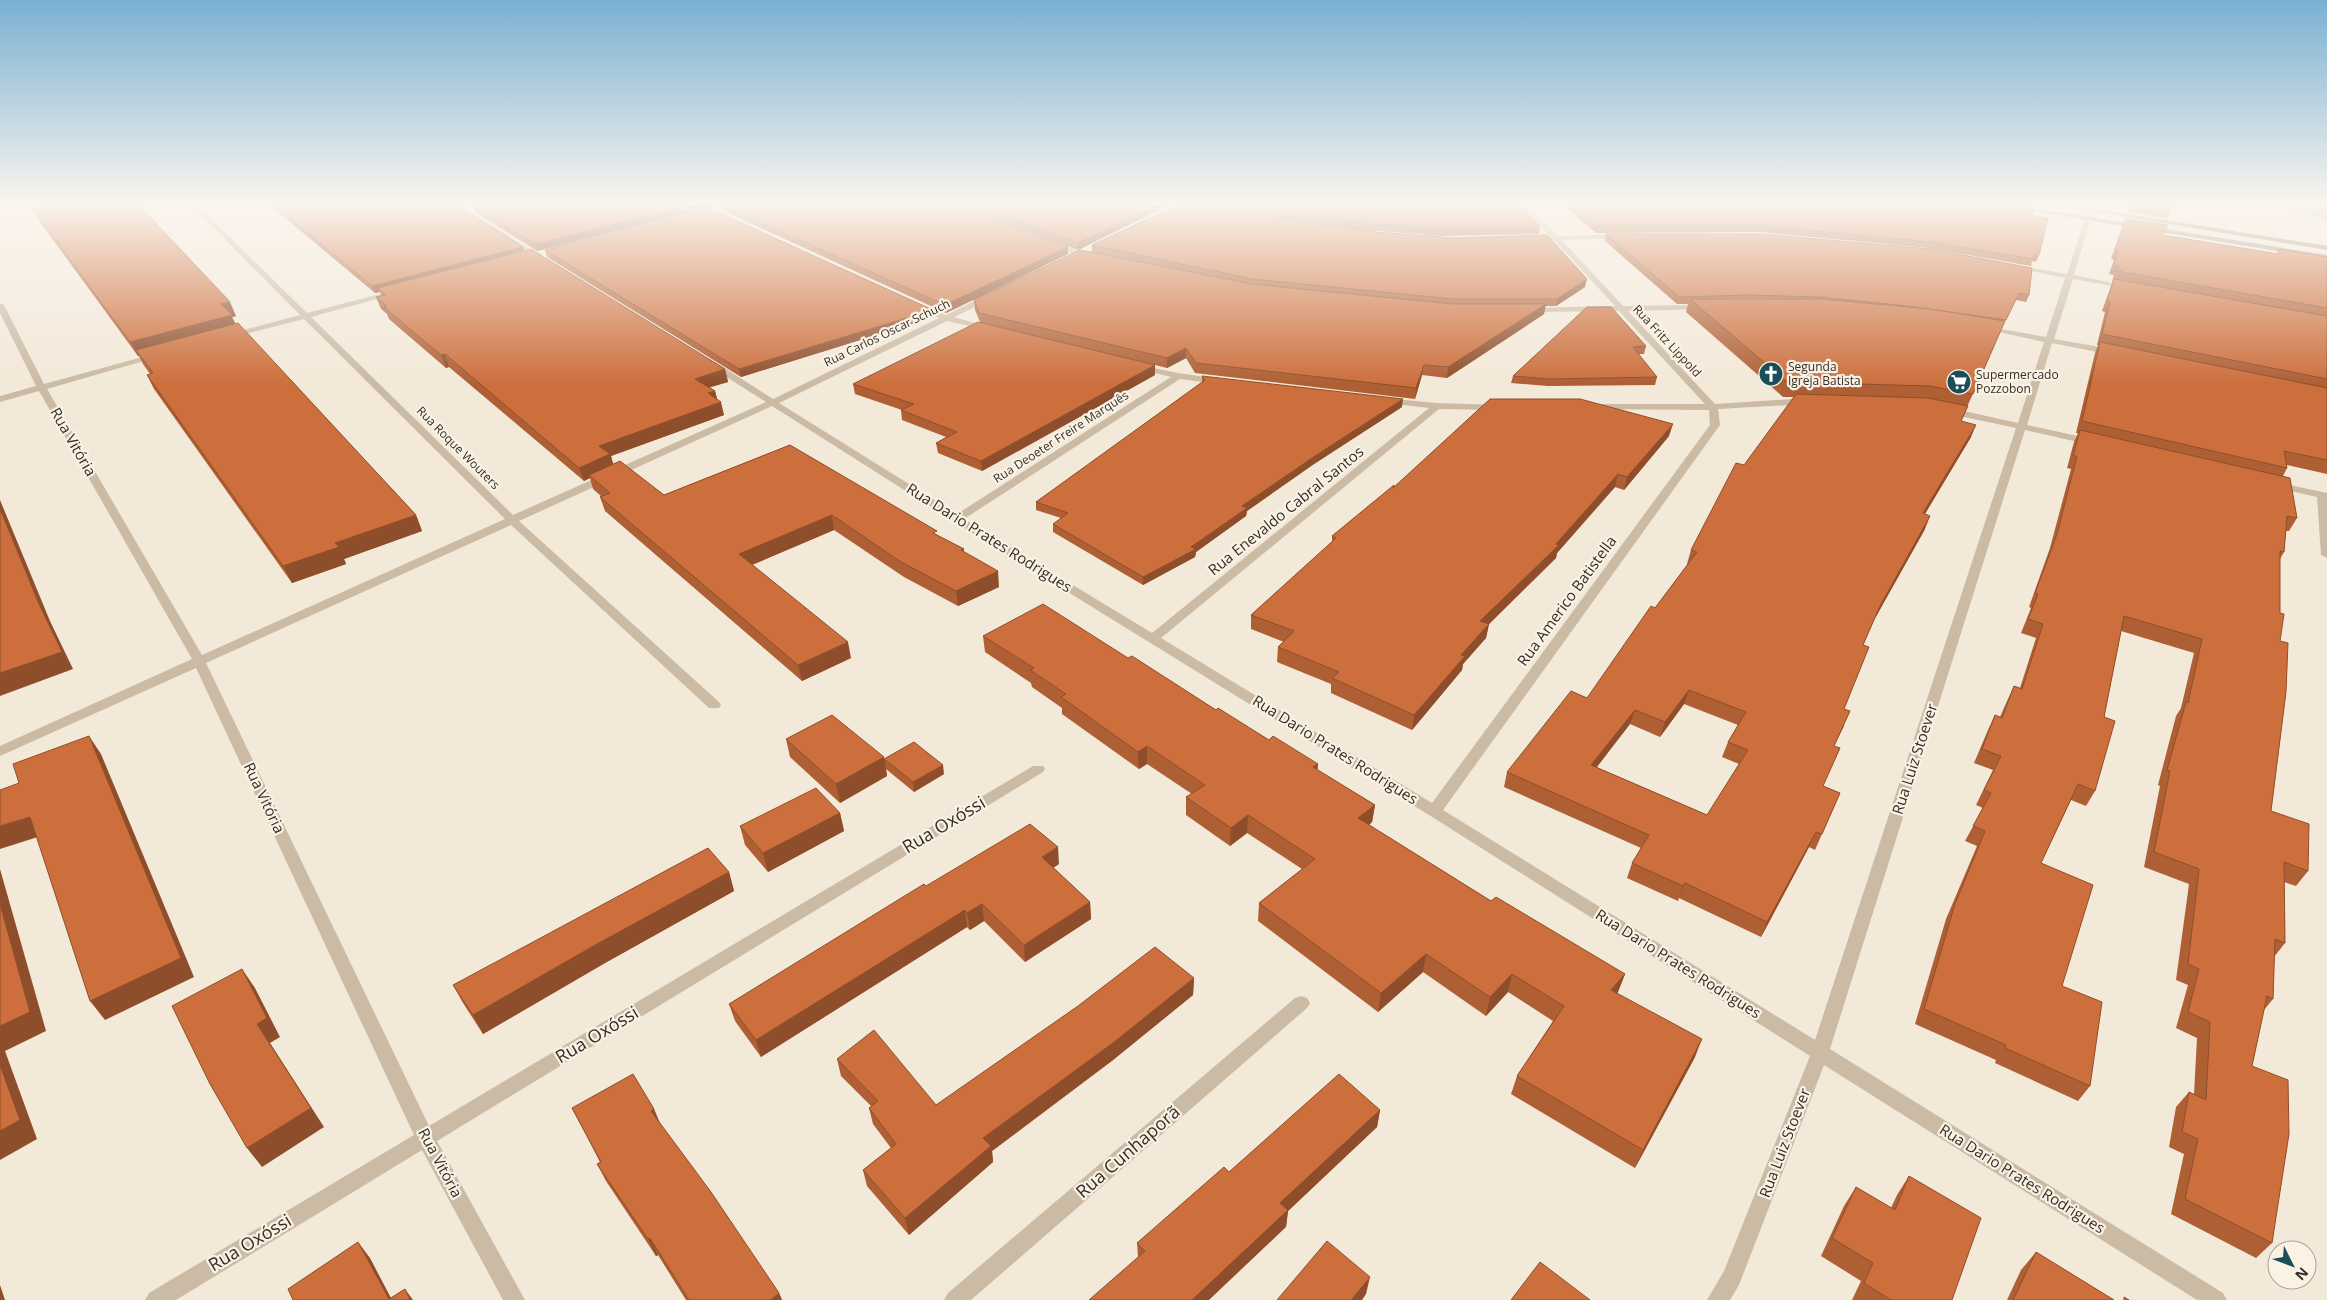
<svg xmlns="http://www.w3.org/2000/svg" width="2327" height="1300" font-family="'Open Sans',sans-serif">
<rect width="100%" height="100%" fill="#f3e9d9"/>
<path fill="#b0c298" d="M2253 202H2327V220Z"/>
<g fill="none" stroke-linecap="round" stroke-linejoin="round">
<g fill="#cbbaa4" fill-rule="evenodd">
<path d="M188 202H194L307 313 399 289V293L311 317 513 515 766 402 709 366V362H715L773 399 939 318 917 308 916 306 920 304 946 315 986 295H992V299L954 317 992 328 988 330 947 321 779 403 957 514 1171 377 1135 368V364L1178 373 1220 379 1221 381 1217 384 1180 379 964 519 1152 633 1429 408 1386 403 1381 400 1383 398 1437 403 1501 405 1503 407 1498 410 1439 409 1161 638 1432 803 1710 425 1709 410 1587 409 1585 407 1590 404H1705L1619 311 1528 312 1524 310 1528 308 1615 306 1554 240 1530 241V237H1533L1550 236 1519 202H1525L1558 236 1626 234 1627 236 1623 238 1562 240 1623 306 1706 305V309H1703L1628 311 1715 404 1808 398 1813 401 1808 404 1718 409 1720 425 1443 810 1815 1040 2016 428 1950 414 1945 411 1950 408 2018 423 2044 342 1980 328 1984 326 2046 337 2065 278 2011 267 2015 265 2067 274 2088 210 2093 209 2074 275 2133 287 2129 289 2073 279 2054 339 2112 349 2116 352 2112 355 2052 343 2027 425 2091 439 2096 442 2091 445 2025 430 1830 1049 2223 1293 2227 1300H2197L1824 1065 1739 1285 1730 1300H1707L1724 1271 1810 1056 1429 815 953 521 772 406 519 521 719 702 721 705 719 708H709L511 525 206 663 429 1126 1033 766H1043L1045 769 1043 772 437 1141 525 1300H503L422 1150 176 1300H145L149 1293 414 1135 196 668 0 756V746L192 659 39 391 0 402V396L36 386 0 313V303L4 305 44 384 157 353 161 356 47 389 202 655 505 519 304 319 229 338V334L300 315Z"/>
<path d="M448 202H455L546 259 539 261Z"/>
<path d="M746 202H755L699 217 696 215Z"/>
<path d="M1052 242 1093 255 1094 257 1087 259 1049 246V242Z"/>
<path d="M2276 482 2327 493V558L2321 555 2317 497 2272 487V483Z"/>
<path d="M1301 996 1307 998 1310 1003 1307 1008 971 1300H944L948 1293 1295 998Z"/>
</g>
<g fill="#9f8976" fill-rule="evenodd">
<path d="M2033 202H2047L2061 205 2058 207Z"/>
<path d="M2015 205 2327 255V259L2013 208 2012 207Z"/>
<path d="M2085 207 2327 246V250L2083 210V208Z"/>
</g>
</g>
<g fill="#af5f34" fill-rule="evenodd">
<path d="M34 202H136L236 316 232 317 235 323 416 515 422 531 344 559 346 564 292 583 154 389 147 375 150 374 143 364 139 356H138L40 222 34 210 38 209Z"/>
<path d="M266 202H452L523 247 524 251 725 369 728 382 709 387 715 391 717 399 724 415 611 456 613 464 664 495 790 445 937 535 964 549V552L999 587 958 606 904 577 834 530 752 565 851 658 802 681 605 511 600 497 601 496 593 489 590 478 584 481 449 367 446 368 389 319 387 314 381 309 376 297 381 296 380 292 375 293Z"/>
<path d="M458 202H945L1068 254 946 313 726 212 724 206 727 205 713 207 537 251 475 212 473 205 465 206Z"/>
<path d="M946 202H1175L1078 250Z"/>
<path d="M1197 202H1517L1540 227 1539 234 1441 236 1367 230 1585 287 1556 306H1545L1544 314 1447 378 1422 375 1415 399 1195 373 1186 358 1167 368 1155 365V375L982 471 938 453 936 443 946 437 902 420 901 410H902L855 394 853 384 980 322 975 310 974 300 1092 252V245L1241 211Z"/>
<path d="M1560 202H2031L2029 206 2033 216 2039 255 2036 262 2032 261 2031 266 1928 248 1760 232 1596 233Z"/>
<path d="M2131 202H2175L2168 218 2127 212Z"/>
<path d="M2126 219 2163 235 2276 254 2279 249 2327 257V474L2287 465V468L2283 476 2297 518 2289 531H2286L2284 552 2280 559V641L2271 811 2308 871 2296 886 2284 882 2285 943 2274 957 2273 999 2264 1010 2252 1066 2272 1243 2256 1258 2171 1214 2184 1154 2169 1147 2176 1107 2189 1092 2194 1094 2197 1038 2176 1028 2188 985 2176 980 2189 884 2144 867 2160 786 2158 785 2176 716 2181 708 2194 653 2121 631 2104 717 2095 791 2086 806 2071 800 2041 863 2062 986 2090 1086 2078 1101 1995 1063 1996 1060 1915 1024 1946 919 1977 846 1965 841 1983 808 1976 805 1993 770 1974 763 1988 730 1995 715 2000 717 2007 701 2014 686 2020 688 2036 638 2021 633 2031 608 2029 607 2050 548 2071 469 2067 468 2074 442 2078 433H2076L2095 353 2098 345H2097L2105 312 2102 311 2110 289 2113 281H2112L2114 275 2109 274 2114 260 2111 259 2122 228Z"/>
<path d="M1606 234H1762L2029 295 2026 302 2016 300 2002 327 1961 421 1971 437 1925 514V529L1874 620 1863 645 1844 709V726L1834 746 1823 786 1840 793 1815 850 1809 847 1761 937 1679 898 1678 901 1627 878 1632 863 1641 848 1504 787 1507 772 1587 698 1688 564H1687L1691 550 1794 397H1783L1686 312 1688 304H1677L1605 241ZM1684 704 1738 725 1728 742 1722 757 1739 764 1707 815 1596 767 1630 724 1660 737Z"/>
<path d="M545 250 933 310 934 317 741 377 547 257Z"/>
<path d="M1587 307 1646 346 1644 354H1638L1657 377 1655 385 1548 386 1511 383 1513 376Z"/>
<path d="M1202 376 1402 407 1314 464 1247 511 1246 516 1196 552 1195 557 1143 585 1053 532V524L1061 518 1036 510V502L1202 383Z"/>
<path d="M1669 436 1624 490 1615 487 1557 553 1556 558 1489 624 1486 638 1463 664 1462 670 1412 730 1331 693V684L1277 662 1278 647 1284 642 1251 629V615L1332 542V536L1393 488Z"/>
<path d="M983 636 1128 658 1216 710 1269 740 1318 764 1317 770 1375 805 1372 822 1369 825 1491 901 1625 974 1617 994 1695 1057 1635 1168 1511 1094 1517 1076 1553 1021 1508 992 1486 1016 1423 972 1378 1012 1258 921 1259 903 1302 869 1247 833 1230 846 1186 815V797L1192 794 1147 764 1139 769 1062 714V708L1032 687 1031 683 985 652Z"/>
<path d="M786 739 884 759 944 774 914 792 886 769 887 776 840 803 790 757Z"/>
<path d="M840 813 844 831 768 872 745 845 740 826Z"/>
<path d="M1059 864 1053 868 1090 902 1091 919 1025 962 984 921 970 930 967 927 761 1057 735 1021 729 1004 926 886Z"/>
<path d="M729 872 734 891 605 963 483 1034 463 1003 453 985Z"/>
<path d="M1194 978 1193 995 1113 1060 992 1151 993 1162 909 1235 867 1186 863 1170 891 1148 873 1124 869 1108 871 1106 841 1076 837 1059 936 1105Z"/>
<path d="M572 1108 654 1109 660 1124 779 1293 782 1300H686L658 1255 656 1256 606 1181 597 1164 600 1162Z"/>
<path d="M1380 1110 1377 1127 1288 1211 1286 1227 1138 1257 1137 1243 1229 1172Z"/>
<path d="M1909 1176 1952 1300H1852L1861 1281 1821 1256 1844 1206 1856 1187 1891 1208 1897 1195Z"/>
<path d="M2036 1252 2114 1300H2007L2021 1270Z"/>
</g>
<g fill="#8f4e2b">
<path d="M464 202H499L465 206Z"/>
<path d="M706 202H747L713 207 537 251 535 244Z"/>
<path d="M1161 202H1175L1078 250V243Z"/>
<path d="M523 247 525 254 378 288 380 292 375 293 372 286Z"/>
<path d="M1068 247V254L946 313 945 305Z"/>
<path d="M1587 279 1585 287 1556 306 1557 299Z"/>
<path d="M230 302 236 316 232 317 238 329 136 350 139 356H138L130 342 221 304Z"/>
<path d="M1546 304 1544 314 1447 378 1448 367Z"/>
<path d="M933 310 934 317 741 377 739 369Z"/>
<path d="M1186 348V358L1167 368V358Z"/>
<path d="M445 354 449 367 446 368 441 355Z"/>
<path d="M1155 365V375L982 471 981 461Z"/>
<path d="M1424 365 1422 375 1415 399 1416 388Z"/>
<path d="M725 369 728 382 698 391 695 379Z"/>
<path d="M715 391 718 403 721 402 724 415 611 456 614 467 589 475 590 478 584 481 579 468 599 446 708 393Z"/>
<path d="M1403 399 1402 407 1314 464 1247 511 1246 516 1196 552 1195 557 1143 585V577L1191 547 1242 506 1315 456Z"/>
<path d="M1673 424 1669 436 1624 490 1627 477Z"/>
<path d="M1976 425 1971 437 1917 527 1923 513Z"/>
<path d="M1618 474 1615 487 1557 553 1556 558 1489 624 1486 638 1463 664 1462 670 1412 730 1414 715 1461 655 1480 621 1556 544Z"/>
<path d="M0 500 50 621 73 669 0 696V673L39 604 0 509Z"/>
<path d="M416 515 422 531 344 559 346 564 292 583 283 566 335 543Z"/>
<path d="M832 515 834 530 742 569 739 554Z"/>
<path d="M1930 516 1925 529 1874 620 1880 606Z"/>
<path d="M998 571 999 587 958 606 956 591Z"/>
<path d="M848 642 851 658 802 681 798 665Z"/>
<path d="M1689 690 1684 704 1660 737 1665 722Z"/>
<path d="M1635 710 1630 724 1587 780 1591 765Z"/>
<path d="M89 736 101 754 194 977 105 1020 90 1001Z"/>
<path d="M1147 746V764L1139 769 1138 752Z"/>
<path d="M884 757 887 776 840 803 836 784Z"/>
<path d="M1318 764 1316 781 1313 767Z"/>
<path d="M943 765 944 774 914 792 913 782Z"/>
<path d="M1375 805 1372 822 1356 836 1358 818Z"/>
<path d="M840 813 844 831 768 872 763 853Z"/>
<path d="M1248 815 1247 833 1230 846 1231 828Z"/>
<path d="M30 817 44 835 0 849V826Z"/>
<path d="M1816 832 1809 847 1761 937 1767 922Z"/>
<path d="M1058 847 1059 864 1043 874 1042 857Z"/>
<path d="M0 869 46 1031 5 1051 37 1139 0 1160Z"/>
<path d="M729 872 734 891 605 963 483 1034 473 1015 597 944Z"/>
<path d="M1685 883 1679 898 1678 901 1683 886Z"/>
<path d="M1090 902 1091 919 1025 962 1024 945Z"/>
<path d="M982 904 984 921 970 930 967 913Z"/>
<path d="M965 910 967 927 761 1057 756 1040Z"/>
<path d="M1426 954 1423 972 1378 1012 1381 993Z"/>
<path d="M242 969 255 988 280 1037 270 1043 324 1127 262 1167 247 1148 257 1024Z"/>
<path d="M1512 974 1508 992 1486 1016 1490 997Z"/>
<path d="M1625 974 1618 992 1605 1009 1611 990Z"/>
<path d="M1194 978 1193 995 1113 1060 992 1151 993 1162 909 1235 905 1218 983 1138Z"/>
<path d="M1702 1039 1695 1057 1635 1168 1643 1150Z"/>
<path d="M654 1109 661 1126 651 1111Z"/>
<path d="M1380 1110 1377 1127 1288 1211 1286 1227 1209 1300H1192L1280 1203Z"/>
<path d="M650 1238 658 1255 656 1256 648 1239Z"/>
<path d="M358 1242 370 1258 392 1300H389Z"/>
<path d="M1370 1277 1366 1294 1362 1300H1351Z"/>
<path d="M0 1285 5 1300H0Z"/>
<path d="M405 1289 413 1300H410Z"/>
<path d="M779 1293 782 1300H771Z"/>
</g>
<g fill="#cc6f3d" stroke="#8f4e2b" fill-rule="evenodd">
<path d="M36 202H136L230 302 221 304 232 315 130 342 34 210 41 208Z"/>
<path d="M271 202H452L523 247 372 286Z"/>
<path d="M487 202H706L535 244 473 205Z"/>
<path d="M740 202H945L1068 247 945 305 724 206Z"/>
<path d="M964 202H1161L1078 243Z"/>
<path d="M1184 202H1192L1280 218 1376 232 1454 238 1547 235 1587 279 1557 299H1453L1252 279 1092 245Z"/>
<path d="M1229 202H1517L1540 227 1442 229 1363 223 1271 210Z"/>
<path d="M1568 202H1999L2032 207 2033 216 2048 218 2039 255H2034V259L1931 242 1762 226H1597Z"/>
<path d="M2142 202H2175L2174 207Z"/>
<path d="M711 209 933 310 739 369 545 250Z"/>
<path d="M2126 219 2168 225 2162 235 2278 254 2279 249 2327 257V308L2117 271 2119 266 2114 265 2118 250H2115Z"/>
<path d="M1606 234H1762L1930 249 2032 268 2029 295 2019 293 2006 320 1907 306 1820 297 1748 295 1679 297Z"/>
<path d="M531 249 725 369 695 379 715 391 708 393 721 402 599 446 610 454 579 468 445 354 441 355 429 345 384 307 387 306 376 297 386 295 378 288Z"/>
<path d="M1080 250 1251 284 1453 304H1546L1448 367 1424 365 1416 388 1196 363 1186 348 1167 358 979 313 974 300Z"/>
<path d="M2114 279 2327 316V379L2102 334 2110 302 2107 301Z"/>
<path d="M1690 299H1820L1930 309 2005 321 1973 394 1929 386 1787 382Z"/>
<path d="M1587 307H1611L1646 346 1633 347 1657 377 1549 379 1513 376Z"/>
<path d="M978 322 1155 365 981 461 936 443 957 432 901 410 914 404 853 384Z"/>
<path d="M238 323 416 515 335 543 339 547 283 566 147 375 153 373 136 350Z"/>
<path d="M2100 342 2327 388V460L2284 451 2287 468 2082 421Z"/>
<path d="M1202 376 1403 399 1315 456 1242 506 1247 508 1191 547 1196 549 1143 577 1053 524 1068 513 1036 502 1205 380Z"/>
<path d="M1796 394 1928 398 1968 406 1961 421 1976 425 1923 513 1930 516 1880 606 1863 645 1869 647 1844 709 1850 711 1834 746 1840 748 1823 786 1840 793 1822 834 1816 832 1767 922 1685 883 1683 886 1632 863 1649 835 1507 772 1571 691 1587 698 1651 606 1655 608 1697 552 1691 550 1736 463 1744 465ZM1689 690 1746 712 1728 742 1748 750 1707 815 1591 765 1635 710 1665 722Z"/>
<path d="M1490 399H1580L1673 424 1627 477 1618 474 1556 544 1559 545 1480 621 1489 624 1461 655 1465 656 1414 715 1332 678 1339 672 1278 647 1294 631 1251 615 1336 538 1332 536 1394 485 1393 488Z"/>
<path d="M2080 430 2290 478 2297 518 2287 516 2284 552 2280 551V613L2284 614 2280 641 2288 643 2286 692 2271 811 2309 824 2308 871 2284 862 2285 943 2275 939 2273 999 2267 996 2252 1066 2288 1080 2289 1134 2272 1243 2185 1199 2198 1139 2182 1132 2189 1092 2206 1100 2210 1022 2188 1012 2199 969 2188 964 2199 869 2154 852 2170 771 2167 770 2186 702 2188 703 2202 639 2124 616 2104 717 2115 721 2095 791 2078 784 2041 863 2093 885 2062 986 2102 1002 2090 1086 2005 1048 2006 1045 1924 1009 1955 904 1985 831 1973 826 1991 793 1984 790 2001 756 1982 749 1995 715 2002 718 2014 686 2022 689 2043 624 2028 619 2038 594 2035 593 2057 534 2077 456H2073Z"/>
<path d="M790 445 937 531 933 533 964 549 961 550 998 571 956 591 901 562 832 515 739 554 848 642 798 665 600 497 610 493 589 475 620 461 664 495Z"/>
<path d="M0 509 39 604 62 652 0 673Z"/>
<path d="M1043 604 1128 658 1132 656 1216 710 1218 708 1269 740 1273 736 1318 764 1313 767 1375 805 1358 818 1491 901 1496 897 1625 974 1611 990 1702 1039 1643 1150 1517 1076 1564 1006 1512 974 1490 997 1426 954 1381 993 1259 903 1315 859 1248 815 1231 828 1186 797 1205 785 1147 746 1138 752 1061 697 1066 694 1030 670 1034 668 983 636Z"/>
<path d="M832 715 884 757 836 784 786 739Z"/>
<path d="M89 736 181 958 90 1001 30 817 0 826V790L19 783 13 764Z"/>
<path d="M914 742 943 765 913 782 884 759Z"/>
<path d="M816 788 840 813 763 853 740 826Z"/>
<path d="M1030 824 1058 847 1042 857 1090 902 1024 945 982 904 967 913 965 910 756 1040 729 1004 924 884 926 886Z"/>
<path d="M708 848 729 872 597 944 473 1015 453 985Z"/>
<path d="M0 904 30 1012 0 1026Z"/>
<path d="M1155 947 1194 978 1113 1043 983 1138 991 1146 905 1218 863 1170 896 1144 869 1108 878 1101 837 1059 874 1030 936 1105 1078 1006Z"/>
<path d="M242 969 267 1018 257 1024 311 1108 247 1148 210 1084 172 1006Z"/>
<path d="M0 1065 20 1120 0 1131Z"/>
<path d="M633 1074 654 1109 651 1111 711 1192 779 1293 771 1300H689L650 1238 648 1239 597 1164 601 1162 572 1108Z"/>
<path d="M1339 1074 1380 1110 1280 1203 1288 1210 1192 1300H1089L1145 1251 1137 1243 1224 1167 1229 1172Z"/>
<path d="M1909 1176 1981 1218 1952 1300H1891L1864 1283 1873 1263 1832 1238 1856 1187 1895 1210Z"/>
<path d="M1327 1241 1370 1277 1351 1300H1277Z"/>
<path d="M358 1242 389 1299 405 1289 410 1300H293L288 1289Z"/>
<path d="M2036 1252 2114 1300H2013Z"/>
<path d="M1540 1262 1590 1300H1511Z"/>
<path d="M2124 1297 2129 1300H2124Z"/>
</g>
<linearGradient id="sky" x2="0" y2="1"><stop stop-color="#7ab0d2"/><stop offset="0.53" stop-color="#faf5ee"/><stop offset="1" stop-color="#faf5ee" stop-opacity="0"/></linearGradient>
<rect width="2327" height="384" fill="url(#sky)"/>
<defs>
<symbol id="church-disc" viewBox="-11 -11 22 22"><circle r="9.5" fill="#1a4f5a" stroke="#faf3e5"/><path d="M-1.2-6h2.4v3.5h3.3v2.4h-3.3V6h-2.4V-.1h-3.3v-2.4h3.3Z" fill="#fff"/></symbol>
<symbol id="supermarket-disc" viewBox="-11 -11 22 22"><circle r="9.5" fill="#1a4f5a" stroke="#faf3e5"/><path d="M-6-5.5h2.5l.6 2H6L4.5 2H-2.5L-4.4-4H-6ZM-1.5 3.2a1.3 1.3 0 1 0 .1 0ZM3 3.2a1.3 1.3 0 1 0 .1 0Z" fill="#fff"/></symbol>
</defs>
<g fill-rule="evenodd">
<use href="#church-disc" x="1757" y="360" width="28" height="28"/>
<use href="#supermarket-disc" x="1945" y="368" width="28" height="28"/>
</g>
<g text-anchor="middle" stroke-width="4.5" stroke-linejoin="round" paint-order="stroke">
<g font-size="12" fill="#362d26" stroke="#faf3e5">
<text transform="translate(887 333) rotate(-26)" y="4">Rua Carlos Oscar Schuch</text>
<text transform="translate(1667 341) rotate(47)" y="4">Rua Fritz Lippold</text>
<text transform="translate(1061 437) rotate(-33)" y="4">Rua Deoeter Freire Marquês</text>
<text transform="translate(458 448) rotate(45)" y="4">Rua Roque Wouters</text>
</g>
<g font-size="12" fill="#362d26" stroke="#faf3e5" text-anchor="start">
<text x="1788" y="371">Segunda<tspan x="1788" dy="14">Igreja Batista</tspan></text>
<text x="1976" y="379">Supermercado<tspan x="1976" dy="14">Pozzobon</tspan></text>
</g>
<g font-size="15" fill="#362d26" stroke="#faf3e5">
<text transform="translate(73 442) rotate(60)" y="5">Rua Vitória</text>
<text transform="translate(1286 511) rotate(-39)" y="5">Rua Enevaldo Cabral Santos</text>
<text transform="translate(989 538) rotate(32)" y="5">Rua Dario Prates Rodrigues</text>
<text transform="translate(1567 601) rotate(-54)" y="5">Rua Americo Batistella</text>
<text transform="translate(1335 750) rotate(32)" y="5">Rua Dario Prates Rodrigues</text>
<text transform="translate(1915 759) rotate(-72)" y="5">Rua Luiz Stoever</text>
<text transform="translate(264 798) rotate(65)" y="5">Rua Vitória</text>
<text transform="translate(1678 964) rotate(32)" y="5">Rua Dario Prates Rodrigues</text>
<text transform="translate(1785 1143) rotate(-69)" y="5">Rua Luiz Stoever</text>
<text transform="translate(440 1163) rotate(62)" y="5">Rua Vitória</text>
<text transform="translate(2022 1179) rotate(32)" y="5">Rua Dario Prates Rodrigues</text>
</g>
<g font-size="18" fill="#362d26" stroke="#faf3e5">
<text transform="translate(944 825) rotate(-31)" y="6">Rua Oxóssi</text>
<text transform="translate(597 1035) rotate(-31)" y="6">Rua Oxóssi</text>
<text transform="translate(1128 1152) rotate(-41)" y="6">Rua Cunhaporã</text>
<text transform="translate(250 1243) rotate(-31)" y="6">Rua Oxóssi</text>
</g>
</g>
<g transform="translate(2292 1265) rotate(132)"><circle r="24" fill="#faf3e5" stroke="#aca499"/>
<path d="M0-4L9 19L0 12L-9 19Z" fill="#1a4f5a"/>
<text y="-8" font-size="14" font-weight="bold" text-anchor="middle" fill="#362d26">N</text>
</g>
</svg>
